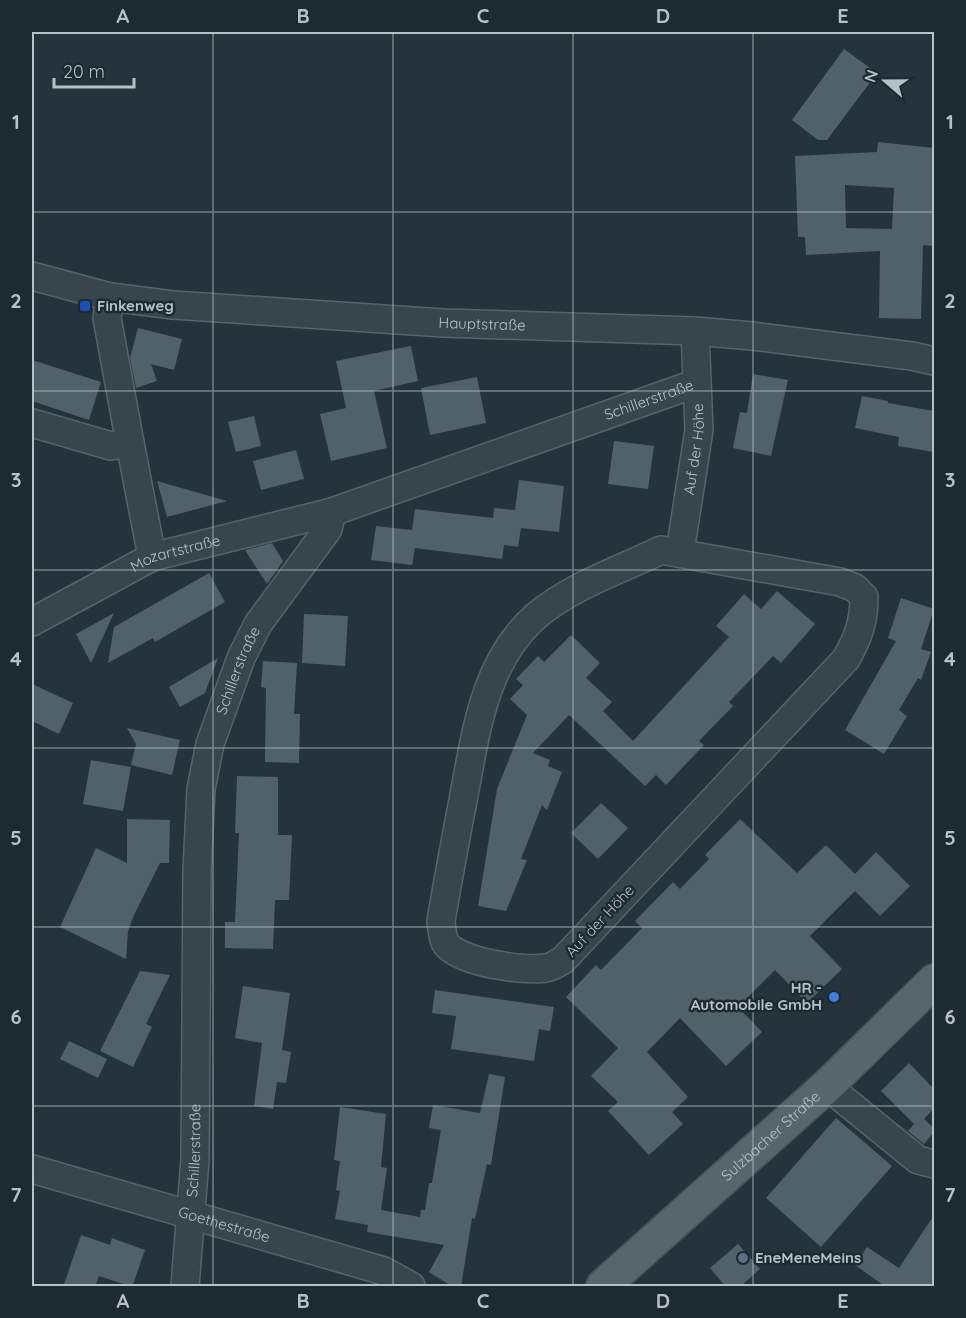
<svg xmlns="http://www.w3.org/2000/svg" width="966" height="1318" font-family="Quicksand,sans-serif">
<rect width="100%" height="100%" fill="#25343c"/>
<g fill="#506169" fill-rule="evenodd">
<path d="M844 49 877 73 827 140H818L792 120Z"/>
<path d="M878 142 934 148V246L923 245 921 319 879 318 880 251 806 255 805 237H798L795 156 877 152ZM845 185 894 188 892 229 846 228Z"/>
<path d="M138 328 182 339 174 370 151 364 157 381 136 388 130 358Z"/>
<path d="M411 346 418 381 374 391 387 448 331 461 320 414 346 408 336 361Z"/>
<path d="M32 360 101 382 89 420 32 401Z"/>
<path d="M753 374 788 380 771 456 733 448 740 412 747 413Z"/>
<path d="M477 377 486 423 430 435 421 388Z"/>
<path d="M862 396 888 401V403L934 411V452L898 446 899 437 855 428Z"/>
<path d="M254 416 261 446 236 452 228 422Z"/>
<path d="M614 441 654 446 648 489 608 484Z"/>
<path d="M296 450 304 479 261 490 253 461Z"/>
<path d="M519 480 564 486 559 532 521 528 518 547 504 545 502 559 415 548 412 565 371 560 376 526 412 530 415 509 493 518 494 508 515 510Z"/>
<path d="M157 481 227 501 167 517Z"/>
<path d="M272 543 283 561 267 584 245 550Z"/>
<path d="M209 573 225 602 155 642 153 638 108 663 114 627Z"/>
<path d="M777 591 815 624 781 663 773 656 729 702 733 706 699 741 704 745 666 785 656 775 645 786 569 715 533 753 550 760 548 766 562 772 547 810 542 805 521 859 527 860 506 911 478 906 497 789 527 715 510 699 523 685 516 679 538 656 544 662 571 635 600 663 586 678 612 702 603 711 633 741 729 637 716 626 744 594 761 609Z"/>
<path d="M901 598 934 609 921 649 931 652 921 680 918 678 899 710 907 716 884 754 845 730 896 641 888 638Z"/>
<path d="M114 613 91 663 76 634Z"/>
<path d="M304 614 348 616 345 666 302 663Z"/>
<path d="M218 658 205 693 180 707 169 687Z"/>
<path d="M263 661 297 663 294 714H300L299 763 265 762 266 688 261 687Z"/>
<path d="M32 684 73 703 59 734 32 721Z"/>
<path d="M127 728 180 740 172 775 131 765 136 744Z"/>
<path d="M91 760 131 767 123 811 83 804Z"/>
<path d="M237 776 278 777V835H292L289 900H275L273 949 225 948V922H235L239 833H235Z"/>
<path d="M601 803 628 828 598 859 571 833Z"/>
<path d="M127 819 170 820 169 863H160L134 915 128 931 126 959 60 927 96 848 127 863Z"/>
<path d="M740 819 797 873 826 845 855 874 876 852 910 886 880 916 855 891 810 936 842 969 807 1003 775 970 738 1007 762 1032 726 1066 680 1018 647 1052 688 1097 672 1112 683 1124 649 1155 608 1111 618 1102 591 1076 618 1048 566 997 596 965 601 970 642 928 635 921 673 882 680 889 709 859 705 855Z"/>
<path d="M140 971 170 975 146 1024 152 1027 133 1067 100 1051Z"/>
<path d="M243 986 290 993 282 1050 291 1052 286 1083 277 1082 273 1109 254 1106 262 1043 235 1038Z"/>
<path d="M435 990 554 1007 550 1031 539 1029 534 1061 451 1049 456 1016 432 1013Z"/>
<path d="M69 1041 107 1059 98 1078 60 1059Z"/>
<path d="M909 1063 934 1089V1108L924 1119 934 1128V1132L924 1144 908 1131 914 1124 881 1091Z"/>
<path d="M489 1074 505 1077 491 1165 487 1164 475 1219 472 1218 461 1287H453L429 1272 444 1245 367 1232 368 1225 335 1219 340 1191 336 1190 340 1161 334 1160 340 1107 386 1114 381 1167 387 1168 381 1210 420 1217 421 1210H425L429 1183H432L441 1130 429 1128 433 1105 480 1113Z"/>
<path d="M836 1118 892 1166 821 1247 766 1198Z"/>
<path d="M934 1215V1287H886L855 1265 867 1247 899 1268Z"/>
<path d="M81 1235 110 1245 112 1238 145 1250 132 1287 99 1276 95 1287H63Z"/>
<path d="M738 1244 760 1269 740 1287H726L710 1268Z"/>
</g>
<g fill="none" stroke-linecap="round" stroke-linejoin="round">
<defs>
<g id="minor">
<path id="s1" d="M32 276 110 297 173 305 443 323 695 331 752 336 912 356 934 361"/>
<path d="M110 297 107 318 130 443"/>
<path d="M32 423 111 446 130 443 152 557"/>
<path d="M661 550 840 582 855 588 864 597C864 622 858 638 846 659L563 960C558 963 552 967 546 968 522 971 462 963 446 944 442 938 442 929 441 921 448 879 456 837 464 795 476 732 484 662 536 616 571 586 620 570 661 550Z"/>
<path id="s2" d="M680 552 699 430 695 331"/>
<path id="s3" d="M32 622 152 557 332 512 697 383"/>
<path d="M827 1086 918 1160 934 1164"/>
<path id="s4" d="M32 1169 384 1271 411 1286"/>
<path id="s5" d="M185 1286 195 1160 197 871 201 789 210 744 241 658 258 624 328 529 332 512"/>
</g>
<g id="major">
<path id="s6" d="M603 1286 827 1086 934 981"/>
</g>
</defs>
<use href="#minor" stroke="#57636a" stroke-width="30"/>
<use href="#major" stroke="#455158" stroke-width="36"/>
<use href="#minor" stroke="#39454c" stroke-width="27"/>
<use href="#major" stroke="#57656c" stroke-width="33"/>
</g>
<path fill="none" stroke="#b5c0c7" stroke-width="1.5" stroke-opacity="0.55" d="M213 32V1286M393 32V1286M573 32V1286M753 32V1286M32 212H934M32 391H934M32 570H934M32 748H934M32 927H934M32 1106H934"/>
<rect fill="#1a4fb4" stroke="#1e2a31" stroke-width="2" x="79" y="300" width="12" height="12" rx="3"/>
<circle fill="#3f7fe0" stroke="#1e2a31" stroke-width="2" cx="834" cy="997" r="6"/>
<circle fill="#5c6f8a" stroke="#1e2a31" stroke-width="2" cx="743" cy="1258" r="6"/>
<g text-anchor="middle" stroke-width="5" stroke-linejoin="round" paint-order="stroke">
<g font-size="15" font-weight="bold" fill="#b5c0c7" stroke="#1e2a31" text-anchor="start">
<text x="97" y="311">Finkenweg</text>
<text x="822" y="993" text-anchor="end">HR -<tspan x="822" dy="17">Automobile GmbH</tspan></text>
<text x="755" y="1263">EneMeneMeins</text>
</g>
<g font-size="15" fill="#b5c0c7" stroke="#1e2a31">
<text dy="5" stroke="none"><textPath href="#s1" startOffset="454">Hauptstraße</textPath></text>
<text dy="5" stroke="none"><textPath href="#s3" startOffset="658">Schillerstraße</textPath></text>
<text dy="5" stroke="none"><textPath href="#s2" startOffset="104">Auf der Höhe</textPath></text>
<text dy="5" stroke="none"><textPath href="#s3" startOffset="160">Mozartstraße</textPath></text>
<text dy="5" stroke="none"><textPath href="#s5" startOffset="622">Schillerstraße</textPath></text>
<text transform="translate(600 921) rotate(-47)" y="5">Auf der Höhe</text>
<text dy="5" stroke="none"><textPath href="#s6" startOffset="225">Sulzbacher Straße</textPath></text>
<text dy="5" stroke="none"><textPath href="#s5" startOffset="136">Schillerstraße</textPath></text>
<text dy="5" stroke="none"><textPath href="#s4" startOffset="200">Goethestraße</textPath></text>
</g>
</g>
<rect width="966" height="1318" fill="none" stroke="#1e2a31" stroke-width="66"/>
<g transform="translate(885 81) rotate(290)" stroke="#1e2a31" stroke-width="4.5" paint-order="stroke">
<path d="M0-4.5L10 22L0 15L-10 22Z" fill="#b5c0c7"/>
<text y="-9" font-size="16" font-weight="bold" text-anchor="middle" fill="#b5c0c7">N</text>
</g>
<path d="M54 78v9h80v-9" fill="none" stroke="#b5c0c7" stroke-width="3"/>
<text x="63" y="78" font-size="18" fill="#b5c0c7" stroke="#1e2a31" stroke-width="4.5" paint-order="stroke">20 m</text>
<rect x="33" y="33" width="900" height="1252" fill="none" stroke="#b5c0c7" stroke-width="2"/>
<g font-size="20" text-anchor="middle" font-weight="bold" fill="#b5c0c7">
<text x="123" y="23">A</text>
<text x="303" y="23">B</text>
<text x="483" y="23">C</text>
<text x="663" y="23">D</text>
<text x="843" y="23">E</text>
<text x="16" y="129">1</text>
<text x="950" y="129">1</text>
<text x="16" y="308">2</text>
<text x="950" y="308">2</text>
<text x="16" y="487">3</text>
<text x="950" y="487">3</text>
<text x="16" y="666">4</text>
<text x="950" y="666">4</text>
<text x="16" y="845">5</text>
<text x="950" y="845">5</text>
<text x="16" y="1024">6</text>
<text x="950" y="1024">6</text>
<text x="16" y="1202">7</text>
<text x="950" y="1202">7</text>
<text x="123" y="1308">A</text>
<text x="303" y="1308">B</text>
<text x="483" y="1308">C</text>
<text x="663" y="1308">D</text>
<text x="843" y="1308">E</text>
</g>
</svg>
